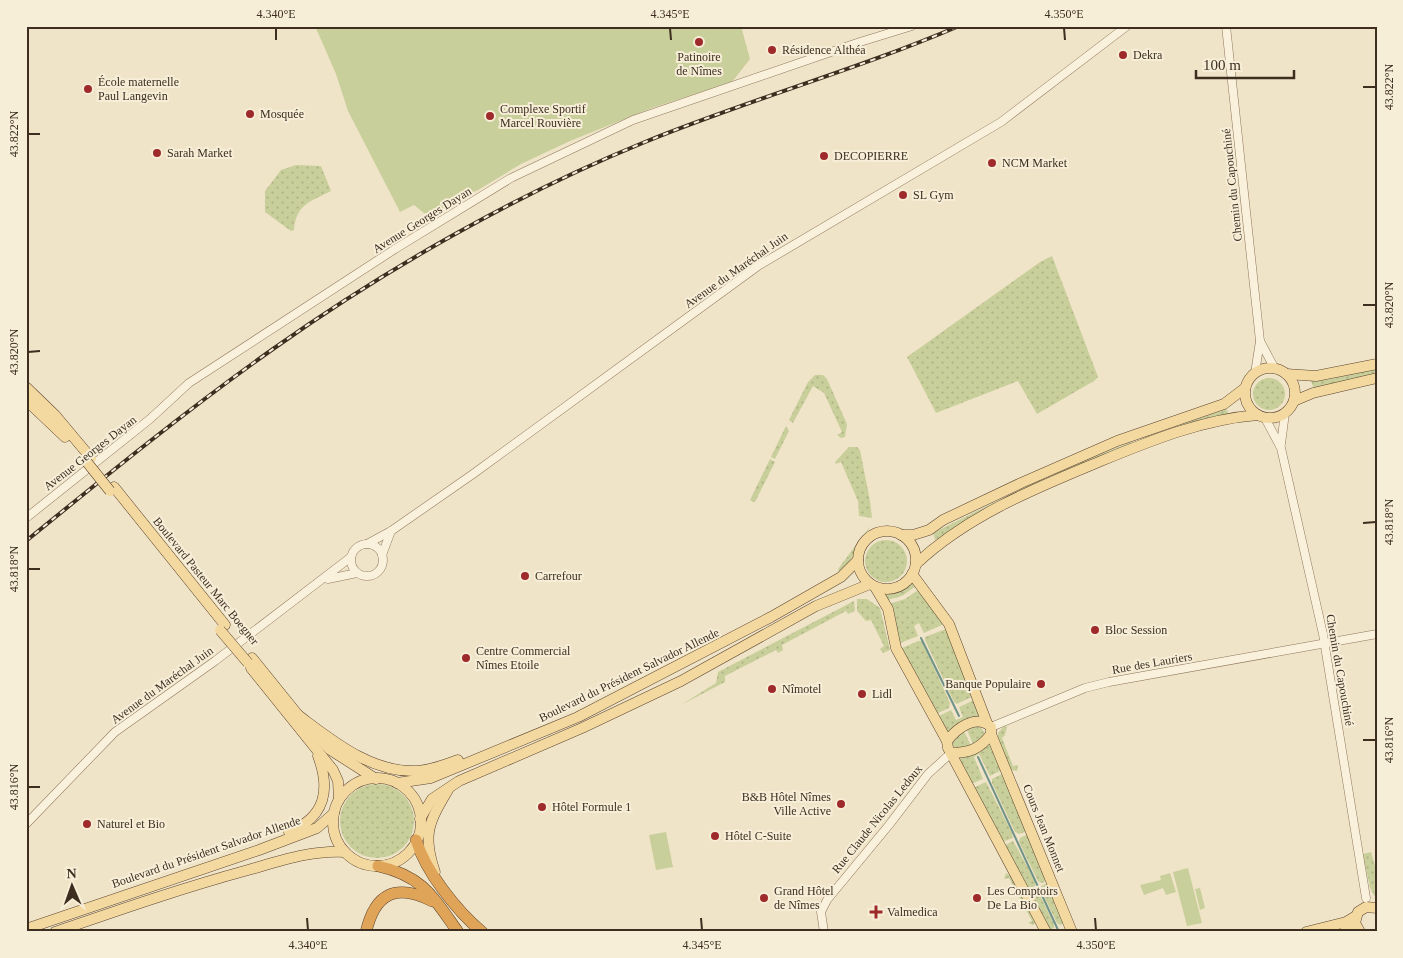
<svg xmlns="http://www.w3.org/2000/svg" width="1403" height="958" font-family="Georgia,serif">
<defs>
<pattern id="green-dots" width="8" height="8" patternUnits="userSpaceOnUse" patternTransform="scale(1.25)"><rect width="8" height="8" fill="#c9cf9b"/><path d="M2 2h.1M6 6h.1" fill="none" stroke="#aeb285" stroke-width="1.8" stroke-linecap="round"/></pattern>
</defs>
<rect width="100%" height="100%" fill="#f0e4c8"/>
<g fill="url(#green-dots)">
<path d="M296 165 321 166 331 191C310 202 296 204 294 230L291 231 265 212V191L281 170Z"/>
<path d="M1052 256 1098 377 1094 381 1037 414 1018 381 936 413 907 357 1040 262Z"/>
<path d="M1377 369V375L1314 389 1311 381 1330 379Z"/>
<path d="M815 375H823L827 379 847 424 845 437 841 438 837 435 842 432 824 393 813 386 793 423 789 420 808 382Z"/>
<circle cx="1269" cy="394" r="16"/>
<path d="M1227 409 1228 414 1144 441 1142 438Z"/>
<path d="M786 426 789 431 775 459 771 457Z"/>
<path d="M1131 442 1132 446 1056 476 1054 473Z"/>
<path d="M849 447H857L860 450 870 501 872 518 859 516 858 501 841 462 836 464 835 462Z"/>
<path d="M770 459 775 462 755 502H753L750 500Z"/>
<path d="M1043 478 1045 481 977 514 935 540 933 533Z"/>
<path d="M871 525 849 562 840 572 838 569Z"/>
<circle cx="886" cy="561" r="21"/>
<path d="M913 580 916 586 902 596 887 600 885 594 902 589Z"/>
<path d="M918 590 944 624 924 633 919 623 914 626 918 636 898 644 889 604 905 599Z"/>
<path d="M857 599H867L880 608 890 650 883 653 880 649 884 646 871 620 866 621 857 611Z"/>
<path d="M854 601 855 611 848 614 846 611 782 645 783 650 778 653 776 650 725 676V682L681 705 716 683 718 672Z"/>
<path d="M946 629 974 696 957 704 954 702 925 640V637Z"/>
<path d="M918 641H922L950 703 949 708 934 715 900 649Z"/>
<path d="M974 700 981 718 949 733 935 718 951 710 956 720 963 717 959 707Z"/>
<path d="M974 726 981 727 985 734 974 746 966 728Z"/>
<path d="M1004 726 1007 727 1005 735 1002 738 1013 766 1018 765 1017 771 1011 770 998 737V733Z"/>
<path d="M963 729 972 748 958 749 952 745V741Z"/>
<path d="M989 743H991L1002 770 990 776 979 754 974 757 983 779 971 784 958 759 978 753Z"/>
<path d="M1004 773 1027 831 1019 834 1015 832 992 783V779Z"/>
<path d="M986 782 1012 833 1013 838 1002 842 973 788Z"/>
<circle cx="377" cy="821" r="37"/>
<path d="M1028 834 1048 880 1042 883 1038 881 1019 842 1020 838Z"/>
<path d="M1013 841 1036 882 1035 886 1027 890 1004 846Z"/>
<path d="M1371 852 1377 872V900L1370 888 1363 854Z"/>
<path d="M1006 873 1011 876 1035 923 1033 925 1028 923 1032 921 1009 878 1004 879Z"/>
<path d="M1048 883 1064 923 1060 925 1057 923 1041 890V886Z"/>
<path d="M1035 889 1038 891 1054 924V928L1049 930 1029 892Z"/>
</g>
<g fill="#c9cf9b">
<path d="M315 26H741L750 59 732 82 652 108 570 141 521 164 478 190 452 201 434 215 424 213 414 205 400 212 348 111 336 74Z"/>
<path d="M666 832 673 867 656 870 649 835Z"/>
<path d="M1188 868 1202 923 1187 926 1173 872Z"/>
<path d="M1170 873 1176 892 1166 895 1163 888 1144 895 1140 885 1161 880 1160 876Z"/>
<path d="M1200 888 1205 908 1200 910 1195 889Z"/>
</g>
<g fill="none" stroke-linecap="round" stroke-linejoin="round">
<g stroke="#6f938a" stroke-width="2">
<path d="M921 638 959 716"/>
<path d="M978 757 1059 932"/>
</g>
<defs>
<g id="minor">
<path d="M1226 26 1260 341 1255 373"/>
<path d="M1260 341 1275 369"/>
<path d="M1265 418 1281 448 1323 634 1366 898"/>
<path d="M1281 444 1285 413"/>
<path d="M26 518 150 419 189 383 395 249 511 178 633 120 860 42 912 26"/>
<path d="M367 544 391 531 473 474 758 266 1001 122 1127 26"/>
<circle cx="367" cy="560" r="16"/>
<path d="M382 555 391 531"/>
<path d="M328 579 357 573"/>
<path d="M991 727 1085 688 1109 682 1377 634"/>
<path d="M26 824 115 732 215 661 351 557"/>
<path d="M824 932 821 912 827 900 889 825 928 774 951 753"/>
</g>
<g id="major">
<circle cx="1270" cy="393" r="25"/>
<path d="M1286 374 1316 376 1377 364"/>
<path d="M26 387 55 415 91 458"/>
<path d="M26 400 65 437"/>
<path d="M1294 401 1313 393 1377 378"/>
<path d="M114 487 225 625"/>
<circle cx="887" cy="560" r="29"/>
<path d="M901 535H913L929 530 943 520 1021 483 1117 441 1224 404 1245 388"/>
<path d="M916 564C968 515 1036 488 1101 461 1152 440 1204 419 1258 415"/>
<path d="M912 574 949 624 987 723"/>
<path d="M875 587 888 609 896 648 947 741"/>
<path d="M252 658 298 715 329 749 376 779"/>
<path d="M251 668 333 770 338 781 339 800"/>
<path d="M298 715C333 741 371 773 417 771 431 770 445 765 458 760"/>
<path d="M951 753C969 753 980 749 991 734"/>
<circle cx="377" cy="822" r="44"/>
<path d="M397 783 431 778 578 717 771 617 841 577 858 560"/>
<path d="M420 819 432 799 459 781 582 728 681 681 816 606 870 584"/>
<path d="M289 832C325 817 331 791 318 756"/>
<path d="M435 872C422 834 429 822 448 790"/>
<path d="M26 929 259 850 317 828 334 813"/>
<path d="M55 932C119 910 182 888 248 870 280 861 311 850 345 852"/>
<path d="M1046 932 948 748 947 741C956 729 976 713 991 727V734L1072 932"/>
<path d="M1306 932 1346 922 1356 916"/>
<path d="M1344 932 1356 926"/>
<path d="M1360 932 1355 923 1358 912 1366 907 1377 908"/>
</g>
<g id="highway">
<path d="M416 840C426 872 456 910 482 932"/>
<path d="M378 866C423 876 433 897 458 932"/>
<path d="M366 932C375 893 396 883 432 901"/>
</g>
</defs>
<use href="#minor" stroke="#8d765c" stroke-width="9"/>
<use href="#major" stroke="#5b4430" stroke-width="11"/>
<use href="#highway" stroke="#5b4430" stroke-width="12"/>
<use href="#minor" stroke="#faf1dc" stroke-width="8"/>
<use href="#major" stroke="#f3d9a0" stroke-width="10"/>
<use href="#highway" stroke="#e0a458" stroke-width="11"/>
<defs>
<path id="rail" d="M26 541C107 475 188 409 273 349 386 269 517 194 645 142 748 100 856 70 959 26"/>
</defs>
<use href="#rail" stroke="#3d2e20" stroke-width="4"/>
<use href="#rail" stroke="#f7eed8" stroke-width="2" stroke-dasharray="5.5" stroke-linecap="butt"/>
<defs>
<g id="major-bridge">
<path d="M86 461 110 491"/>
<path d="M220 630 248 663"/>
</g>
</defs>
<use href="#major-bridge" stroke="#5b4430" stroke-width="11" stroke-linecap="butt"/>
<use href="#major-bridge" stroke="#f3d9a0" stroke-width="10"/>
</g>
<path fill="none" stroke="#3d2e20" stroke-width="2" d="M276 28V40M670 28 671 40M1064 28 1065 40M1363 87H1376M28 134H40M1363 305H1376M28 352 40 351M1363 523 1376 522M28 569H40M1363 740H1376M28 787H40M307 918 308 930M701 918 702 930M1095 918 1096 930"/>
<g fill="#9e2a2b" stroke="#f7eed8" stroke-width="2">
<circle cx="699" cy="42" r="5"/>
<circle cx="772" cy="50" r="5"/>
<circle cx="1123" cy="55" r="5"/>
<circle cx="88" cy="89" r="5"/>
<circle cx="250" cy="114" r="5"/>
<circle cx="490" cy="116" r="5"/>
<circle cx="157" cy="153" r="5"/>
<circle cx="824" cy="156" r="5"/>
<circle cx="992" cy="163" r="5"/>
<circle cx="903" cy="195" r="5"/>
<circle cx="525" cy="576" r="5"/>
<circle cx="1095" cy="630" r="5"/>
<circle cx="466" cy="658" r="5"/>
<circle cx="1041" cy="684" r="5"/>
<circle cx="772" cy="689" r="5"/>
<circle cx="862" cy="694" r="5"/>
<circle cx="841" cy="804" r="5"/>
<circle cx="542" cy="807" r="5"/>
<circle cx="87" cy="824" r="5"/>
<circle cx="715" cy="836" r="5"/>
<circle cx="764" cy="898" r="5"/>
<circle cx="977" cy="898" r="5"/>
<path d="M873.5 904.5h5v5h5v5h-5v5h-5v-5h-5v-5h5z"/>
</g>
<g text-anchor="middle" stroke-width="4" stroke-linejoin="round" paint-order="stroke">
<g font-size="12" fill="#3d2e20" stroke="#f7eed8" text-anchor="start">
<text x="782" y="54">Résidence Althéa</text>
<text x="1133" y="59">Dekra</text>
<text x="699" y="61" text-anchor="middle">Patinoire<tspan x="699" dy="14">de Nîmes</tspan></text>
<text x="98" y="86">École maternelle<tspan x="98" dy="14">Paul Langevin</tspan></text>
<text x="500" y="113">Complexe Sportif<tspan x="500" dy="14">Marcel Rouvière</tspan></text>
<text x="260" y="118">Mosquée</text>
<text x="167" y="157">Sarah Market</text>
<text x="834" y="160">DECOPIERRE</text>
<text x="1002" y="167">NCM Market</text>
<text x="913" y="199">SL Gym</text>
<text x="535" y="580">Carrefour</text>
<text x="1105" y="634">Bloc Session</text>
<text x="476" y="655">Centre Commercial<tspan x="476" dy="14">Nîmes Etoile</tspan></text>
<text x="1031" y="688" text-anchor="end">Banque Populaire</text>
<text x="782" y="693">Nîmotel</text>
<text x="872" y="698">Lidl</text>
<text x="831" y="801" text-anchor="end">B&amp;B Hôtel Nîmes<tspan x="831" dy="14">Ville Active</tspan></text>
<text x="552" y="811">Hôtel Formule 1</text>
<text x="97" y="828">Naturel et Bio</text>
<text x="725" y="840">Hôtel C-Suite</text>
<text x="774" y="895">Grand Hôtel<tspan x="774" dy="14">de Nîmes</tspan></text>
<text x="987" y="895">Les Comptoirs<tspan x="987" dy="14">De La Bio</tspan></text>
<text x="887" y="916">Valmedica</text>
</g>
<g font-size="12" fill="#3d2e20" stroke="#f7eed8">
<text transform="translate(1232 185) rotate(-96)" y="4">Chemin du Capouchiné</text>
<text transform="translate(422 220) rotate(-32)" y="4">Avenue Georges Dayan</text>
<text transform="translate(736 270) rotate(-35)" y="4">Avenue du Maréchal Juin</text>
<text transform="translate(90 453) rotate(-38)" y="4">Avenue Georges Dayan</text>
<text transform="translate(206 581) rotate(51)" y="4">Boulevard Pasteur Marc Boegner</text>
<text transform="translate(1152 663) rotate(-10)" y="4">Rue des Lauriers</text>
<text transform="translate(1340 670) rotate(80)" y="4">Chemin du Capouchiné</text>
<text transform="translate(629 675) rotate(-26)" y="4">Boulevard du Président Salvador Allende</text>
<text transform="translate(162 685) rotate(-36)" y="4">Avenue du Maréchal Juin</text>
<text transform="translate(877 819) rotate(-51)" y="4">Rue Claude Nicolas Ledoux</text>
<text transform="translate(1044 828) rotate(68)" y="4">Cours Jean Monnet</text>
<text transform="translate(206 852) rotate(-19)" y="4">Boulevard du Président Salvador Allende</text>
</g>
</g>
<rect width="1403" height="958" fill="none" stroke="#f7eed8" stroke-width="55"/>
<g transform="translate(72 886) rotate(358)" stroke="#f7eed8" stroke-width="4" paint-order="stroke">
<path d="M0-4L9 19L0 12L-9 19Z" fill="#3d2e20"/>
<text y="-8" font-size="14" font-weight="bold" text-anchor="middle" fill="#3d2e20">N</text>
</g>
<path d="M1196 70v8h98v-8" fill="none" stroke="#3d2e20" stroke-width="2.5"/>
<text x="1203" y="70" font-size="15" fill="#3d2e20" stroke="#f7eed8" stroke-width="4" paint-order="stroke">100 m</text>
<rect x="28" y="28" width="1348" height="902" fill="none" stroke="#3d2e20" stroke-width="2"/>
<g font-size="12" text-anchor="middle" fill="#3d2e20">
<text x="276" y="18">4.340°E</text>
<text x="670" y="18">4.345°E</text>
<text x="1064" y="18">4.350°E</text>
<text transform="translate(1389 87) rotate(-90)" y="4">43.822°N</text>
<text transform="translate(14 134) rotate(-90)" y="4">43.822°N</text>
<text transform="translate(1389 305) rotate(-90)" y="4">43.820°N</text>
<text transform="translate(14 352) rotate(-90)" y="4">43.820°N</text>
<text transform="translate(1389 522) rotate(-90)" y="4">43.818°N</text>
<text transform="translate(14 569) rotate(-90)" y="4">43.818°N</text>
<text transform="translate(1389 740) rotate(-90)" y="4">43.816°N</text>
<text transform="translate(14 787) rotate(-90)" y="4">43.816°N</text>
<text x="308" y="949">4.340°E</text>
<text x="702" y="949">4.345°E</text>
<text x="1096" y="949">4.350°E</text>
</g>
</svg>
